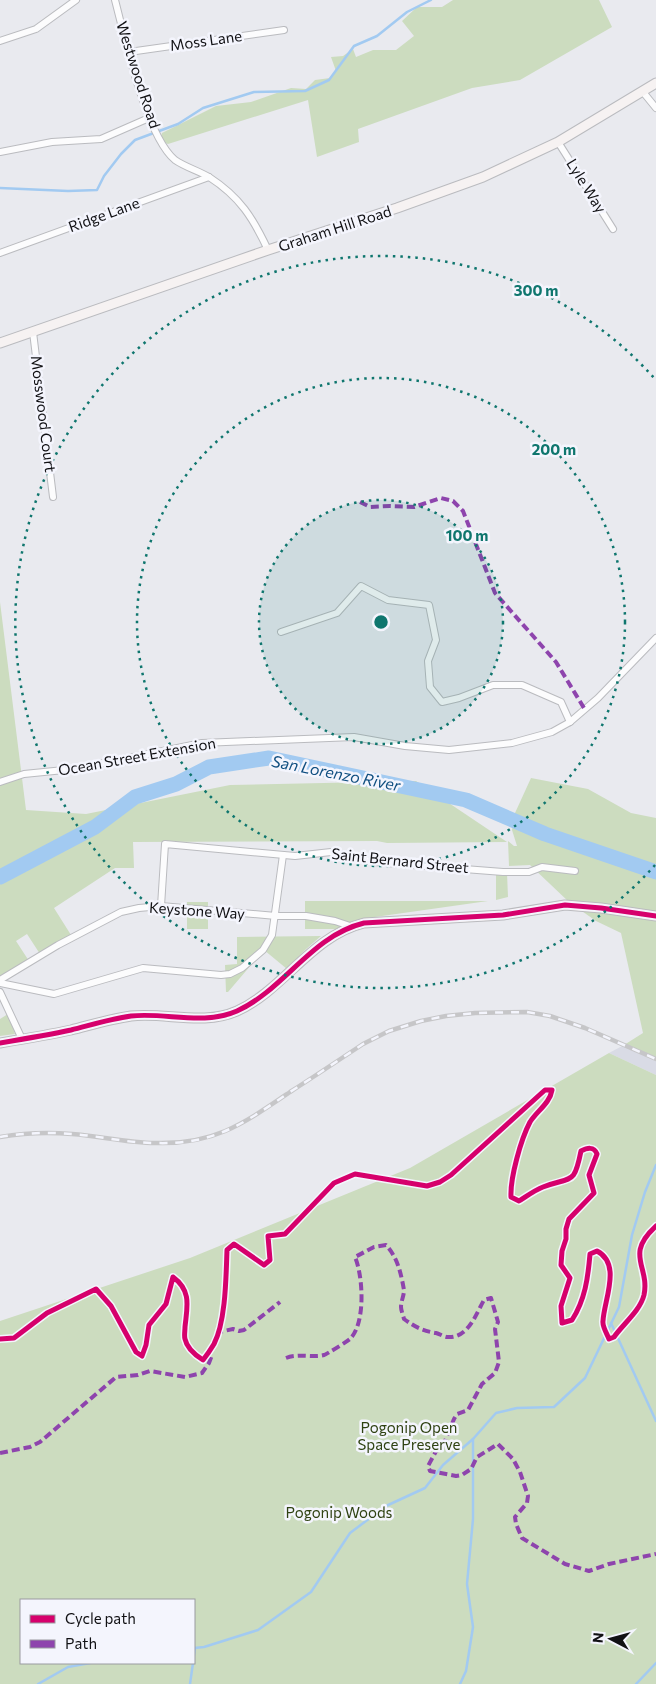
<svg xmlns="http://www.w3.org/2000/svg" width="656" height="1684" font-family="Commissioner,sans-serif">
<rect width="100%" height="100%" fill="#e9eaef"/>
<path fill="#d9dbe5" d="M624 1045 656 1060V1075L609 1053Z"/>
<g fill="#ccdcbf" fill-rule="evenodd">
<path d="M453 0H599L612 27 520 80 472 88 358 129 359 142 317 157 308 100 168 144 160 141 162 133 216 106 251 102 291 88 306 89 315 80 330 78 336 71 331 57 343 56 353 49 356 57 373 50H396L414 36 402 21 417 7H442Z"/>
<path d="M0 602 26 810 86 814 230 785 416 781 507 842 387 843 377 841 133 842 134 868H115L54 908 71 935 40 954 27 934 16 941 29 961 0 980Z"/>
<path d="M531 778 588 789 631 813 656 818V1060L624 1045 643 1033 621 933 596 921 569 902 530 865 509 866 508 841 514 846H517L512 830 515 813Z"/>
<path d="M496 873H507L508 897 496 900Z"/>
<path d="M305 901H488L375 917 351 923 336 929H305Z"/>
<rect x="187" y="902" width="21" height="27"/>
<path d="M321 936 305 950 287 969 264 950 228 992H226L225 965 237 964V937Z"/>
<path d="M8 1014 15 1034 0 1036V1019Z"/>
<path d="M609 1053 656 1075V1684H0V1321L190 1258 410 1168ZM21 1600H194V1663H21Z"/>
</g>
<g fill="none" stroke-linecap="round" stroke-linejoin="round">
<g stroke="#a2caf1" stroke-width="2.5">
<path d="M0 188 68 191 97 190 104 176 121 154 135 140 178 124 203 108 254 92 305 91 329 80 354 46 377 36 407 12 431 0"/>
<path d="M611 1323 656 1421"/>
<path d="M194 1648 204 1647 258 1630 311 1592 350 1533 386 1506 425 1488 443 1465 473 1439 496 1413 517 1408 554 1407 585 1378 619 1307 632 1235 645 1192 656 1165"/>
<path d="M194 1655 195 1648"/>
<path d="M38 1684 68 1667 90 1663"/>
<path d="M190 1684 193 1663"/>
<path d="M460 1684 466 1671 473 1627 467 1584 473 1519V1439"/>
<path d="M636 1684 656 1663"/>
</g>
<path stroke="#a2caf1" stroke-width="15" d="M0 877 95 827 135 797 176 784 209 767 269 758 466 800 545 834 656 872"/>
<defs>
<g id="minor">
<path d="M115 0C125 38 146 136 175 160 185 167 199 171 209 177 240 197 253 218 268 250"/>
<path d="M0 41 36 29 76 0"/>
<path d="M129 52 284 30"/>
<path d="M643 92 656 108"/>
<path d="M558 142 613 229"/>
<path d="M0 152 52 142 101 139 149 118"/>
<path d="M0 253 209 177"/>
<path d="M33 332 53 497"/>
<path d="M281 632 337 613 361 586 388 600 429 605 436 640 428 661 430 687 442 702 459 698 493 685H522L561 702 570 722"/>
<path d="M0 782 24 774 74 769 202 743 354 737 405 746 449 750 512 743 552 732 570 722 598 698 656 638"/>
<path d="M161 906 165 844 295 856 331 852 374 862 503 872H529L542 867 575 871"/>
<path d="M0 980 58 945 121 912 139 908 161 906 276 916H306L335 921 350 926"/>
<path d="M0 983 54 994 143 968 221 975 230 974 242 968 263 950 272 935 283 855"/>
<path d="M0 992 22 1039"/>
</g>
<g id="secondary">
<path d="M0 343 268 250 397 208 483 177 558 142 656 83"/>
<path d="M0 1043C24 1039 48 1035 71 1030 91 1025 110 1019 131 1016 166 1012 203 1026 237 1011 285 989 311 936 364 923L503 915 565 905 601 908 656 916"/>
</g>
</defs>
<use href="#minor" stroke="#babbbf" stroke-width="8"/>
<use href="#secondary" stroke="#babbbf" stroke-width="11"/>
<use href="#minor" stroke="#fcfcfd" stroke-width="6"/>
<use href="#secondary" stroke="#f6f2f2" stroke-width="9"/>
<defs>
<path id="rail" d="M0 1137C23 1133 49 1132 72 1134 100 1136 127 1143 155 1143 214 1145 243 1124 290 1092 315 1076 339 1060 363 1044L389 1031 421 1021 446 1016 475 1013 527 1012 550 1016 585 1028 656 1059"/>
</defs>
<use href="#rail" stroke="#c6c6c8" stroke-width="4.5"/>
<use href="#rail" stroke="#f4f5fd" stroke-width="2.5" stroke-dasharray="8" stroke-linecap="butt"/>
<g stroke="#8e44ad" stroke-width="4" stroke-dasharray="8 4" stroke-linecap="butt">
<path d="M360 502 370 507 390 506 414 507 441 498 453 501 463 511 495 593 556 662 584 708"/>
<path d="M218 1336 219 1332 233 1329 239 1331 244 1330 280 1302"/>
<path d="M286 1358C299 1353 315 1358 324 1355 327 1354 348 1341 350 1339 366 1323 363 1276 355 1257L374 1247 386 1245C398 1258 401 1274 404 1290 404 1296 401 1301 401 1307 401 1310 403 1315 404 1319 415 1327 423 1331 436 1333 440 1334 444 1337 447 1337 468 1339 476 1314 484 1300L491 1298 498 1322 495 1329 499 1362 495 1373 482 1384 468 1410 457 1414 454 1419 445 1441 440 1444 428 1466 430 1471 456 1476 462 1475 471 1469 477 1457 498 1444 513 1459 520 1472 528 1496 527 1503 515 1517 516 1524 522 1538 565 1564 589 1571 609 1564 656 1554"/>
<path d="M0 1453 30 1447 40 1442 116 1377 138 1375 150 1371 185 1377 202 1373 209 1363 212 1355"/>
</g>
<defs>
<g id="cycleway">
<path d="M0 1043C24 1039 48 1035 71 1030 91 1025 110 1019 131 1016 166 1012 203 1026 237 1011 285 989 311 936 364 923L503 915 565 905 601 908 656 916"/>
<path d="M0 1339 14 1338 47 1313 96 1289 111 1306 136 1352 142 1356 146 1345 149 1325 166 1304 173 1277C192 1291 187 1307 185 1327 185 1331 184 1336 185 1339 187 1349 195 1355 203 1360 207 1355 211 1349 214 1344 226 1321 226 1275 227 1250L234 1244 264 1265 270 1260 268 1236 285 1234 334 1183 355 1174 427 1186 440 1182 451 1175 545 1090H552C550 1103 537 1111 530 1122 521 1139 510 1178 511 1197L519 1201C527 1196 535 1190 543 1187 572 1176 574 1186 581 1151 587 1148 594 1146 597 1154L589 1175 594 1193 569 1219 566 1229V1239L562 1251 561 1265 570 1278 561 1306 562 1323 572 1320C585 1300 588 1278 590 1254L597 1251C622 1264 604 1300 603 1321 602 1326 607 1334 609 1339L614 1337C623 1324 640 1311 644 1295 650 1266 624 1255 656 1226"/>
</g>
</defs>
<use href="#cycleway" stroke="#f4f5fd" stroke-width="8"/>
<use href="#cycleway" stroke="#d6006c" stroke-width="5"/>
</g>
<circle cx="381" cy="622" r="122" fill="#0f766e" fill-opacity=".12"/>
<g fill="none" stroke="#0f766e" stroke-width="2.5" stroke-dasharray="2.5 5">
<circle cx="381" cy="622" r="122"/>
<circle cx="381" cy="622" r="244"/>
<path d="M655 865A366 366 0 1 1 655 379"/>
</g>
<g text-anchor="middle" stroke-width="5" stroke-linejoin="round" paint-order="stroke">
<g font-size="15" fill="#111114" stroke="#f4f5fd">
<text transform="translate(206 41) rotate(-8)" y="5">Moss Lane</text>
<text transform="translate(138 75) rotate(72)" y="5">Westwood Road</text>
<text transform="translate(586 186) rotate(58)" y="5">Lyle Way</text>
<text transform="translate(104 215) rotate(-20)" y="5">Ridge Lane</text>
<text transform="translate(335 229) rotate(-18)" y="5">Graham Hill Road</text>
<text transform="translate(43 414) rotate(83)" y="5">Mosswood Court</text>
<text transform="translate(137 757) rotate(-10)" y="5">Ocean Street Extension</text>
<text transform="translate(400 861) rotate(6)" y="5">Saint Bernard Street</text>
<text transform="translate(197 911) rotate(4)" y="5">Keystone Way</text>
</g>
<g font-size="15" fill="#2f4212" stroke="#f4f5fd">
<text x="409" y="1433">Pogonip Open<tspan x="409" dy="17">Space Preserve</tspan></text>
<text x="339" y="1518">Pogonip Woods</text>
</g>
<g font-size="16" font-style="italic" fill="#104f80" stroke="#f4f5fd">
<text transform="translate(336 773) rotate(11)" y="6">San Lorenzo River</text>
</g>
</g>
<circle cx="381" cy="622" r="8" fill="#0f766e" stroke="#f4f5fd" stroke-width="2.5"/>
<g font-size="15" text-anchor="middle" font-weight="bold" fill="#0f766e" stroke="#f4f5fd" stroke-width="5" stroke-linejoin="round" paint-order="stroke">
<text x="536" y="296">300 m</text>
<text x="554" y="455">200 m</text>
<text x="467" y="541">100 m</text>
</g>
<rect x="20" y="1599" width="175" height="65" fill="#f4f5fd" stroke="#999aa0"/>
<rect x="30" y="1615" width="25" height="8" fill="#d6006c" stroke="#999aa0"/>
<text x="65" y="1624" font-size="15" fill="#111114">Cycle path</text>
<rect x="30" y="1640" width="25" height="8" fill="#8e44ad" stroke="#999aa0"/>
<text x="65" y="1649" font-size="15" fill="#111114">Path</text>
<g transform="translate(611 1639) rotate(276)" stroke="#f4f5fd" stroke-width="4" paint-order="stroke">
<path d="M0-4L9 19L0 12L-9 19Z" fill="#111114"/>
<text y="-8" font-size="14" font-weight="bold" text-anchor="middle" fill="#111114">N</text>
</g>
</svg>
